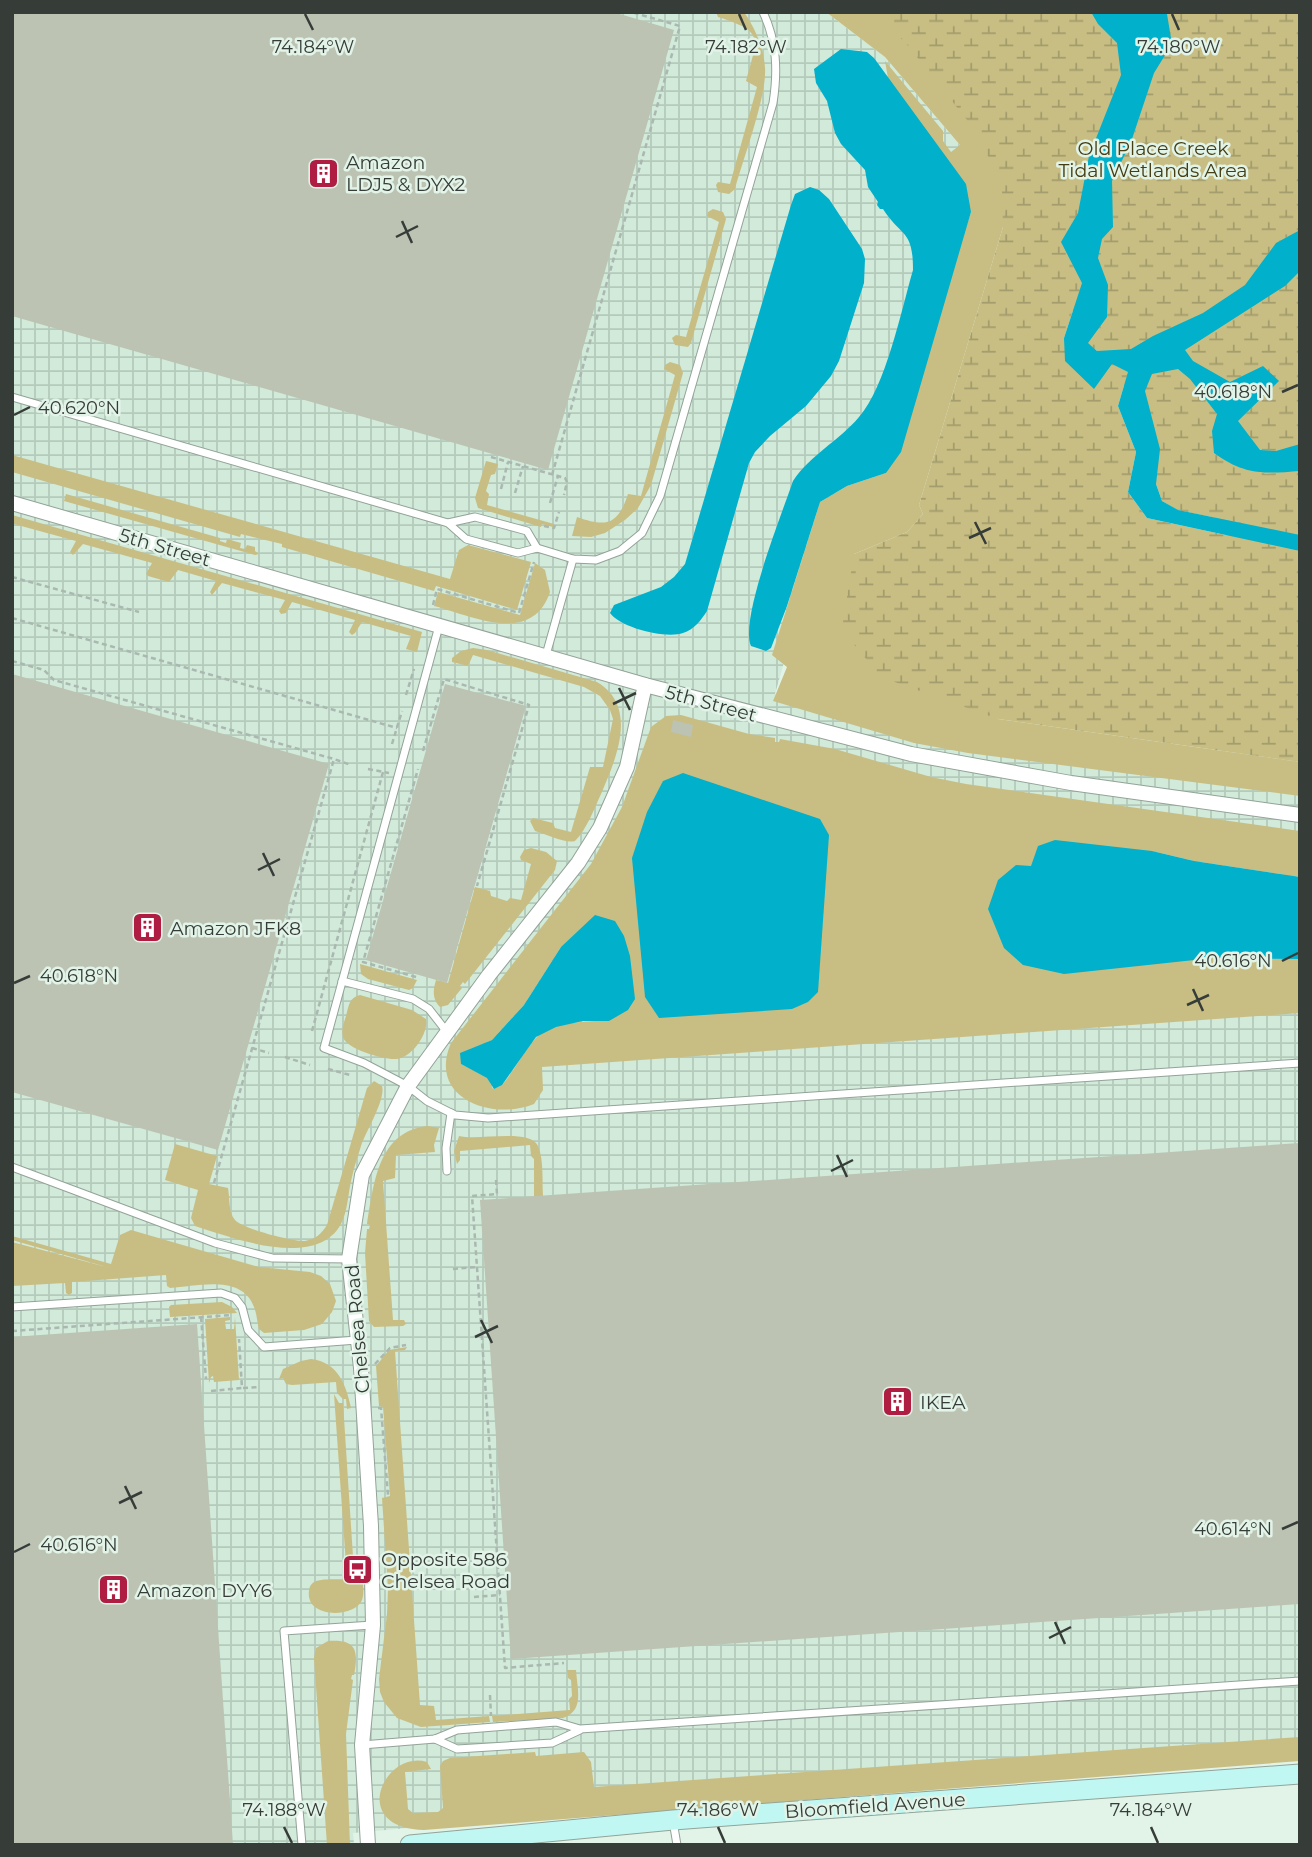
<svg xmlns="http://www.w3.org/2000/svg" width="1312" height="1857" font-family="Montserrat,sans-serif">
<defs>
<pattern id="industrial-grid" width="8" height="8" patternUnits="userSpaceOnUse" patternTransform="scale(1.75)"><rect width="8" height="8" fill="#d1ead9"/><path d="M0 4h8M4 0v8" fill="none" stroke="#b4cabb"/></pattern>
<pattern id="wetland-marsh" width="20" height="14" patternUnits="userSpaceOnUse" patternTransform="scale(1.75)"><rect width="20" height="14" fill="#c8be83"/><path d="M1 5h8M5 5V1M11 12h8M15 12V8" fill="none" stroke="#a39c6c"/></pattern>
</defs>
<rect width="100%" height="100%" fill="#e2f3e8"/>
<path fill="url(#industrial-grid)" d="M12 12H826L885 57 971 158 826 515 775 694 1300 761V1755L929 1781 353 1833 354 1845H12Z"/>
<g fill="#c8be83" fill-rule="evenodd">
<path d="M716 12H744C755 28 764 48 765 68 767 96 743 159 735 189L729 194 718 192 716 185 718 182 730 184 757 87 746 81C757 38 766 32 718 17Z"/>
<path d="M826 12H1300V643L1003 208V227L919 505 923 514 907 532 854 554 998 719 1300 762V796L968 753 914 743 773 701 787 667 772 655 820 502 847 486 886 473 971 212 888 78 885 61 943 131V141L951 152 960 145 885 57Z"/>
<path d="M713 209 723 212 726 219 691 343 688 347 675 345 672 338 676 335 686 337 719 222 707 216 708 212Z"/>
<path d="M670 362 680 365 683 373 651 485 638 508 625 520 605 533 591 537 572 536 577 517C608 528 618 524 628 494L641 496 675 375 664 369 665 365Z"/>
<path d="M12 455 450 579 459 550 468 545 531 562 517 610 436 586 434 591 282 547V544L241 534 240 537 12 472Z"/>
<path d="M486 461 498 464 495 474 491 475 486 491 489 494 487 505 554 524 553 527 542 524 541 527 478 508 475 498Z"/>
<path d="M66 494 220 538V541L226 543 227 539 241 543 240 548 245 549 247 545 255 547V551L259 554 255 555 64 501Z"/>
<path d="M12 515 422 632 417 652 406 649 411 636 362 622 355 633 352 635 349 632 355 620 292 602 286 613 281 614 279 611 285 600 222 583 212 595 210 592 216 581 178 570 169 582 148 576 146 574 152 563 83 544 73 555 70 552 76 541 14 524 12 525Z"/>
<path d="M535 563 545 570 550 592C532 646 472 616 434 606L438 592 520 615Z"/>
<path d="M473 648 487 650 597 682C639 707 616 759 601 794 594 809 587 829 575 841 566 844 546 834 535 831L530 821 533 818 553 823 555 828 571 832 590 767H603L613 719 610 710 600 696 584 687 473 655 468 666 452 662V658L461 651Z"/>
<path d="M681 715 749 734 775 738V742H779L780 739 835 749 931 777 966 784 1300 831V877L1194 861 1152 851 1213 958 1300 959V1013L542 1067 543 1090 534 1104C492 1121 427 1098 451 1043L591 864 622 807 651 727 666 716ZM561 947 609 1021C587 1021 551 1021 535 1039 523 1053 514 1071 502 1085L493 1089 488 1078 461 1064V1053L492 1040 524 1005Z"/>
<path d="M531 848 546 852 557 861 555 870 465 984 463 982 460 986 462 988 448 1005 440 1007C432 999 433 990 436 980L448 983 475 887 490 891 491 896 507 901 510 898 521 900 531 864 521 860 520 857 524 850Z"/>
<path d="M360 964 417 980 413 988 409 990 368 979 361 974Z"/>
<path d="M360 995 412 1010 426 1019C429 1033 412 1058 396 1059 384 1060 346 1049 343 1037 341 1030 344 1022 346 1016 349 1005 349 998 360 995Z"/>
<path d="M374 1081 382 1086C386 1099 366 1131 361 1146 358 1156 354 1167 352 1177 348 1192 348 1211 341 1224 316 1270 233 1238 195 1226L191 1218 198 1190 165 1180 175 1144 217 1156 209 1184 228 1188C230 1198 228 1212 235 1220 243 1229 294 1242 305 1241 316 1239 321 1234 327 1225L367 1088Z"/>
<path d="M428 1126 439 1128 434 1145 435 1152 396 1155 395 1178 383 1181 393 1320H404L406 1324 403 1326 374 1327 369 1321 365 1253 367 1229H369L370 1225 367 1224C374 1183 378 1131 428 1126Z"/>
<path d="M459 1136C478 1141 530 1128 538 1146 544 1160 542 1181 543 1196L534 1197V1159L531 1156 530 1145 460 1151V1160L457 1164 454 1151Z"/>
<path d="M131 1230 259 1267 310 1272 321 1276 330 1284 336 1301 332 1312 322 1324 304 1330 264 1333 259 1329C257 1322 257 1314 254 1307 242 1274 198 1286 170 1288L167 1286 166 1275 72 1282V1293L69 1295 66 1293 65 1283 12 1286V1242L110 1268 12 1240V1236L111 1264 120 1235Z"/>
<path d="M222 1302 232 1307 237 1313 170 1317 169 1307 171 1305Z"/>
<path d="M230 1317V1320L225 1321 226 1329H234L235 1317 239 1380 214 1382 213 1376 211 1377 209 1383 205 1319Z"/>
<path d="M407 1347 405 1350 395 1351 420 1705 434 1706 436 1720 489 1716 490 1722 421 1727 397 1718 384 1702 380 1692 379 1679 387 1614 388 1589 382 1498 390 1496 383 1407 379 1406 376 1366 389 1350Z"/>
<path d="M311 1359C338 1362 346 1385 351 1408L347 1409 346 1399H343L337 1393 336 1382 292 1385 286 1384 283 1378 279 1379 283 1369 301 1361Z"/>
<path d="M334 1394 339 1403H343L354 1572H362C362 1580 365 1592 362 1600 355 1618 305 1619 309 1591 309 1587 311 1584 314 1582 322 1578 338 1580 347 1579Z"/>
<path d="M328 1641C356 1639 359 1650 354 1675H352L351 1679 353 1680 346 1734 350 1845H327L314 1658 316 1648Z"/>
<path d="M567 1670H576C577 1688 585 1711 563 1718L493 1722 492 1716 570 1710 569 1699 572 1696 571 1680 568 1678Z"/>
<path d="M1300 1737V1761L424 1830C347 1828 385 1749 427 1762L431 1769 405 1772 408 1809 413 1813 438 1812 443 1808 440 1766 443 1761 450 1758 535 1752 536 1756 584 1752 591 1762 594 1787Z"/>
</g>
<g fill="url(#wetland-marsh)">
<path d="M870 12H1091L1098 24 1117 42 1121 75 1089 156 1078 213 1061 242 1082 283 1064 338 1128 372 1118 406 1136 452 1128 492 1147 518 1300 551V762L998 719 881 677 852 642 843 622 854 554 907 532 923 514 919 505 1003 227 1002 189 979 135 905 42Z"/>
<path d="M1156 12H1300V230L1276 243 1245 285 1203 313 1153 336 1131 349 1097 351 1087 343 1107 317 1108 285 1098 258 1102 239 1113 226 1112 181 1131 142 1154 73 1172 44 1167 15Z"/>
<path d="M1300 271V444L1276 451 1260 450 1238 421 1279 381 1230 382 1193 361 1185 350 1284 286Z"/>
<path d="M1177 369 1190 379 1217 414 1212 431 1265 474 1300 471V535L1177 510 1162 501 1156 484 1145 391 1151 374Z"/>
</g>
<g fill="#01b0cb">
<path d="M1091 12H1156L1167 14 1172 44 1154 73 1131 142 1112 181 1113 227 1102 239 1098 258 1108 285 1107 317 1088 343 1097 351 1131 349 1153 336 1203 313 1245 285 1276 243 1300 230V271L1285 286 1185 350 1193 361 1230 382 1263 366 1279 381 1238 421 1260 450 1276 451 1300 444V471C1264 474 1244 475 1214 453L1212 431 1217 414 1190 379 1178 369 1152 374 1145 391 1160 449 1156 484 1162 501 1178 510 1300 535V551L1147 518 1128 492 1136 452 1118 406 1128 372 1112 364 1094 389 1065 361 1064 338 1082 283 1061 242 1078 213 1089 156 1121 75 1117 43 1098 24Z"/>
<path d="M841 49 867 52 874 58 966 184 971 212 901 452 886 473 847 486 820 502 787 606 771 648 766 651 751 646C739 620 783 511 793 481 810 455 839 441 859 417 886 386 901 311 913 270 913 229 902 238 883 209H880L877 205 878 202 868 187 865 170 841 144 835 133 827 101 816 83 814 69Z"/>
<path d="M810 187 819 190 829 199 862 249 865 259 864 283 839 361 831 376 806 406 770 436 755 452 749 463 707 611C701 620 694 630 683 633 666 639 621 628 610 613L614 605 661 587 674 577 685 564 791 205 795 194Z"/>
<path d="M683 773 820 819 829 835 818 992 808 1002 792 1009 659 1018 645 997 632 858 647 812 663 781Z"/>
<path d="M1055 840 1152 851 1194 861 1300 877V959L1213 958 1064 974 1023 965 1004 948 988 909 998 880 1016 865 1031 866 1038 846Z"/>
<path d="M595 915 615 921 624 936 630 956 635 999 628 1010 609 1021H583L556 1027 536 1037 502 1085 494 1089 487 1078 461 1064 460 1053 492 1040 524 1005 561 947Z"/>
</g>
<g fill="#bcc3b3">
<path d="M12 12H613L674 30 548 470 12 316Z"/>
<path d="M12 674 329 764 218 1150 12 1092Z"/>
<path d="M445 684 526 706 447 983 366 960Z"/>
<path d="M673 720 693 725 691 737 671 732Z"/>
<path d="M1300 1143V1604L511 1659 480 1200Z"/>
<path d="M197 1324 233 1845H12V1337Z"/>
</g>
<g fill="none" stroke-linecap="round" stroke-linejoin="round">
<defs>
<g id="lane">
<path d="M12 397 448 523 466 539 518 553 537 548 573 559 596 560 620 551 642 533 660 496 773 103C778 71 777 42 763 12"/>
<path d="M448 523 475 517 527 531 537 548"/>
<path d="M439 626 324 1048 364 1063 408 1086 427 1101 455 1115 488 1118 1300 1063"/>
<path d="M546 655 573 559"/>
<path d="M342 981 413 999 429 1009 447 1032"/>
<path d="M12 1167 215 1243 272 1258 349 1259"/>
<path d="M447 1171 446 1148 451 1113"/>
<path d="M12 1307 221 1293 235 1298 242 1307 248 1330 264 1347 357 1340"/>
<path d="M435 1739 457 1749 552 1743 580 1730"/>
<path d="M362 1745 435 1739 457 1730 556 1722 580 1729 1300 1681"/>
<path d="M673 1821 677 1845"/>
<path d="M302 1845 284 1631 372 1625"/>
</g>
<g id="street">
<path d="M12 503 645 685 911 754 1071 783 1300 815"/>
<path d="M368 1845 362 1745 373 1625 371 1526 361 1368 349 1259 362 1175 408 1086 489 975 578 863 600 828 627 767 645 685"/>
</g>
<path id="secondary" d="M410 1845 673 1820 1300 1774"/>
</defs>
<use href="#lane" stroke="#93a398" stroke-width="9"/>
<use href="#street" stroke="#93a398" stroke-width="16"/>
<use href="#secondary" stroke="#93a398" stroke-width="21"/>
<g stroke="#aab8b0" stroke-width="2.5" stroke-dasharray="5 3.5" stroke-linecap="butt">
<path d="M491 457 565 478 567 482 564 495"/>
<path d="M552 475 680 26 631 12"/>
<path d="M501 489 508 462"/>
<path d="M515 493 523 466"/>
<path d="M550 503 558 476"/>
<path d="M544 526 554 528 559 512"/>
<path d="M12 577 139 612"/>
<path d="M433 605 437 589 519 613 534 562"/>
<path d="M12 618 397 728"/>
<path d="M12 661 44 670 54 680 334 759 351 765"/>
<path d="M406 695 414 669"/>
<path d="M392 744 402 711"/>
<path d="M423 751 444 679 529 705 477 886"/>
<path d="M368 769 389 773"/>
<path d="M416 977 363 962 418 769"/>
<path d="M312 1031 383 772"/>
<path d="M252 1048 269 1053"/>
<path d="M285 1057 310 1065"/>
<path d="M328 1069 350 1075"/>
<path d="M496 1180 497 1194 472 1196 505 1668 564 1663"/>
<path d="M214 1183 334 759"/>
<path d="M453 1269 477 1267"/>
<path d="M201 1317 206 1379"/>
<path d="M12 1331 232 1315"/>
<path d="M375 1364 390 1348 406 1345"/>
<path d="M243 1388 260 1387"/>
<path d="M211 1391 242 1388 239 1339"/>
<path d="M378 1408H381L388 1495"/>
<path d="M474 1597 500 1595"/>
<path d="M490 1695 491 1716"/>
</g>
<use href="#lane" stroke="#fff" stroke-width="7"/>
<use href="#street" stroke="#fff" stroke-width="14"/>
<use href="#secondary" stroke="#c1f7f2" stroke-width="19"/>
</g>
<path fill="none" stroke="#363d39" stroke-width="2.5" d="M305 14 313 30M739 14 746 30M1172 14 1179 30M402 221 412 243M396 237 418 226M1282 392 1298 385M14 415 30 407M975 522 986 544M969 538 991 528M619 688 630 710M613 704 636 693M263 853 274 876M258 870 280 859M1282 961 1298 953M14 983 30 976M1193 989 1203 1011M1187 1005 1209 995M837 1155 847 1177M831 1171 853 1160M481 1320 492 1343M475 1337 498 1326M125 1486 136 1509M119 1503 142 1492M1282 1529 1298 1522M14 1552 30 1544M1055 1622 1065 1644M1049 1638 1071 1627M284 1827 292 1843M718 1827 725 1843M1151 1827 1158 1843"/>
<defs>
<symbol id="building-square" viewBox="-11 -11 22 22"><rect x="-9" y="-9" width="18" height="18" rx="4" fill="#b01d43" stroke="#e2f3e8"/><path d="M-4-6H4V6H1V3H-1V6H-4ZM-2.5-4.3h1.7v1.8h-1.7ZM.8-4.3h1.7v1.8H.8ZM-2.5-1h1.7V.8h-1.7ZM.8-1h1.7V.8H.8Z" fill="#fff"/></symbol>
<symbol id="bus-square" viewBox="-11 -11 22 22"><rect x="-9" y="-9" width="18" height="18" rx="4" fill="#b01d43" stroke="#e2f3e8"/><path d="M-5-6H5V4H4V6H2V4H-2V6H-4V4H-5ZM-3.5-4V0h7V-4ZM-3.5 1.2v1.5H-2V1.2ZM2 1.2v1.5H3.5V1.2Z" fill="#fff"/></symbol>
</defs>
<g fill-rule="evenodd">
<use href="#building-square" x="306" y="156" width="35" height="35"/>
<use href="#building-square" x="130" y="910" width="35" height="35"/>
<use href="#building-square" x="880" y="1384" width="35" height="35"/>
<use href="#bus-square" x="340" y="1552" width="35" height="35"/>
<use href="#building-square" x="96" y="1572" width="35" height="35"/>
</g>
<g text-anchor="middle" stroke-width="5" stroke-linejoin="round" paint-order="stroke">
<g font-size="19" fill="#453d13" stroke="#e2f3e8">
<text x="1153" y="155">Old Place Creek<tspan x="1153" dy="22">Tidal Wetlands Area</tspan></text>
</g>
<g font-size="19" fill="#363d39" stroke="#e2f3e8" text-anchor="start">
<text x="346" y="169">Amazon<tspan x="346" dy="22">LDJ5 &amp; DYX2</tspan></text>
<text x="170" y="935">Amazon JFK8</text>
<text x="920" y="1409">IKEA</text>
<text x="381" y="1566">Opposite 586<tspan x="381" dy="22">Chelsea Road</tspan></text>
<text x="137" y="1597">Amazon DYY6</text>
</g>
<g font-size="19" fill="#363d39" stroke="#e2f3e8">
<text transform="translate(165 547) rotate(16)" y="7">5th Street</text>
<text transform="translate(711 703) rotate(15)" y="7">5th Street</text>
<text transform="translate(357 1329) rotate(-95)" y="7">Chelsea Road</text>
<text transform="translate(875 1805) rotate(-4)" y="7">Bloomfield Avenue</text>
</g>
</g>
<g font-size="18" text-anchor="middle" fill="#363d39" stroke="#e2f3e8" stroke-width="5" stroke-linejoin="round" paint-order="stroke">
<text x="313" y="53">74.184°W</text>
<text x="746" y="53">74.182°W</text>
<text x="1179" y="53">74.180°W</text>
<text x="1233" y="398">40.618°N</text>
<text x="79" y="414">40.620°N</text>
<text x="1233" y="967">40.616°N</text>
<text x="79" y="982">40.618°N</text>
<text x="1233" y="1535">40.614°N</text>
<text x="79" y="1551">40.616°N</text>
<text x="284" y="1816">74.188°W</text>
<text x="718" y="1816">74.186°W</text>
<text x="1151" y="1816">74.184°W</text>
</g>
<rect width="1312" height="1857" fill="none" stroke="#363d39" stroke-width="28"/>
</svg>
